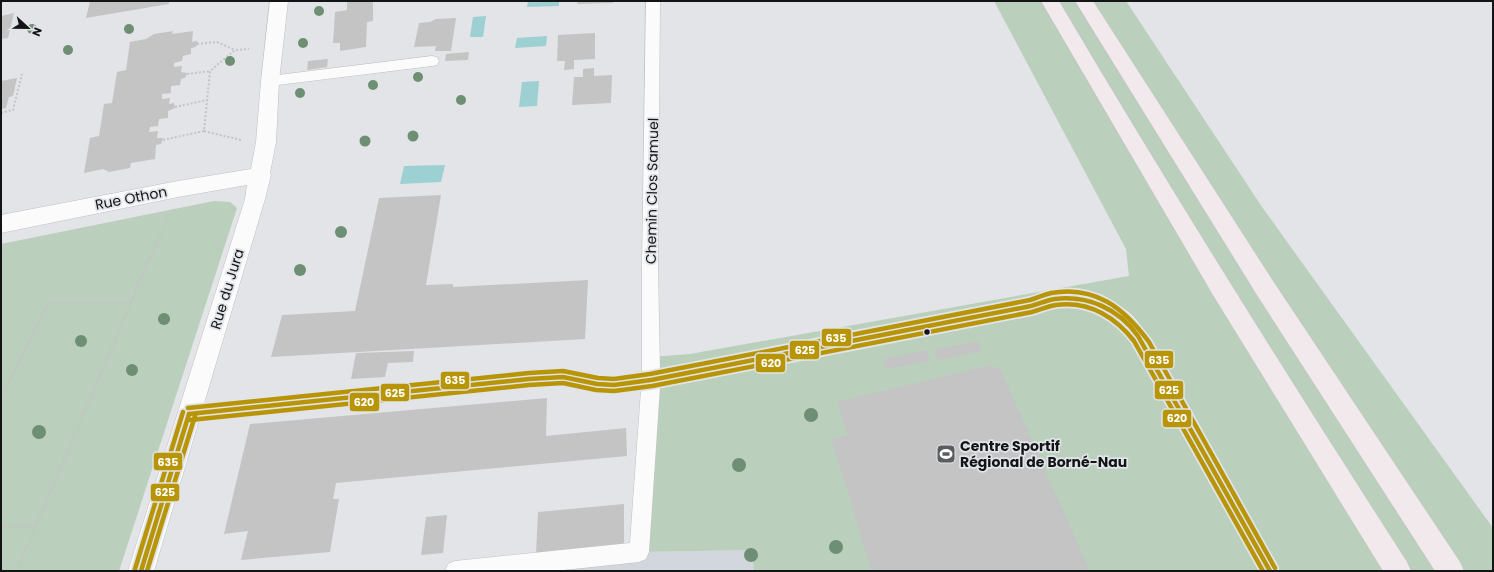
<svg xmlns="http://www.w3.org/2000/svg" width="1494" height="572" font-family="Poppins,sans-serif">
<rect width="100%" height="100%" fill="#e2e4e7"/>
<path fill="#d2d6dd" d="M752 550 754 571H455L639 552Z"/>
<g fill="#bacfbc">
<path d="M994 1H1126L1262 207 1493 528V571H754L752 550 639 552 651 357 690 354 1129 276 1126 249Z"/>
<path d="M214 201 230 202 237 208 119 571H1V244Z"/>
</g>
<g fill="#9dd0d2">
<path d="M528 1H559V6L527 7Z"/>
<path d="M486 16 483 37H470L473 17Z"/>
<path d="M547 36 546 46 515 48 517 38Z"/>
<path d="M539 81 537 106 519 107 522 82Z"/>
<path d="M445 165 441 182 400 184 404 166Z"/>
</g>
<g fill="#c4c4c5">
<path d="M90 1H169V4L86 18Z"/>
<path d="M347 1H373V21L367 22 366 47 340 51V43H333L335 12 347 10Z"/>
<path d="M578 1H613V3L577 4Z"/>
<path d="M14 13 8 38 1 39V16Z"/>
<path d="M456 18 451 51H435L436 46 414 47 419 23 430 22 436 19Z"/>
<path d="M173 31 172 34 193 31 192 42 196 41 198 42 196 47 191 48V54L183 56 182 61 174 63V67L182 66 181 72 187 73 185 78 181 79 180 85 171 86V93L162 94V99L170 98 169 104 174 103 175 108 168 111V118L159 119 158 126 150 127 149 132 158 131 157 138H163L161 144 156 145 155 159 131 163 130 168 109 172 103 169 84 173 90 138 99 136 104 104 112 103 117 72 126 70 130 42 146 39 154 34Z"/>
<path d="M595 33V59L574 60V69L564 70 565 61H557L558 35Z"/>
<path d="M469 52 468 60 445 61 446 54Z"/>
<path d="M328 59 327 67 307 70 308 61Z"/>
<path d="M594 68V76L612 75 611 103 572 105 574 77H583V69Z"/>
<path d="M17 78 13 96 9 97 6 108 1 109V81Z"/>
<path d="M441 195 426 285 453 284V287L588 280 585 339 271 357 282 315 355 311 379 198Z"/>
<path d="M978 341 981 351 938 360 934 350Z"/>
<path d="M927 350 930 361 886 369 883 359Z"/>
<path d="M414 351 413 362 388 363 385 377 351 379 356 353Z"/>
<path d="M987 366 999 368 1089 571H871L849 495 831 439 848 435 837 402Z"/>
<path d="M547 398 546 436 626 428 627 456 336 483 333 499H339L330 552 241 560 248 531 224 534 250 424Z"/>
<path d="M624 504V546L536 554 538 512Z"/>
<path d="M447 515 443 553 421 555 426 517Z"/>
</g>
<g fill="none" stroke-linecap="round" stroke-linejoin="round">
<defs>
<g id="lane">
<path d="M646 1H660L658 266 660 370 1031 298C1039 296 1046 293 1055 292 1080 288 1112 297 1132 315 1139 322 1144 331 1150 339L1280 571H1259L1138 351C1117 320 1092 299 1052 307 1045 308 1038 312 1031 314L660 387 649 552 646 559 639 562 554 571H445L448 564 455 561 630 543 641 390 614 393 597 392 563 385 529 387 189 423 182 420 180 414 182 408 189 405 529 371 563 369 597 376 614 377 642 373V266Z"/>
<path d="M432 56 437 57 439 61 437 65 432 66 270 86 265 85 263 81 265 77 270 76Z"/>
</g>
<path id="street" d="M270 1H288L279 81 276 142 270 173 271 175 265 199 154 571H128L245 199 247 185 178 197 1 233V215L178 181 251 169 256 142 261 81Z"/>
<g id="highway">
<path d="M1041 1H1059C1171 191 1288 377 1407 562L1411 571H1383L1213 295Z"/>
<path d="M1075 1H1093L1273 281 1460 562 1464 571H1435L1257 295Z"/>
</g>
</defs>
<use href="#lane" stroke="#bec0c2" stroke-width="1"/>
<use href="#street" stroke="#bec0c2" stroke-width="1"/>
<use href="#highway" stroke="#c1c2c3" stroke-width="1"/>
<g stroke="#c3c4c5" stroke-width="2" stroke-dasharray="2 2" stroke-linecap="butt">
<path d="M197 44 217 42 235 50"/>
<path d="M187 74 210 71"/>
<path d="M175 107 207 100"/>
<path d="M1 113 13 110 22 74"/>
<path d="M163 140 204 131"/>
<path d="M241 140 204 131 210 71 235 50 249 49"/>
<path d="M151 256 168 216"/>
</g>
<g stroke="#c3c4c5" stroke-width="2.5" stroke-dasharray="2 2" stroke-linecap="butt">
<path d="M999 368 1089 571"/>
<path d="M1 399 48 303H132"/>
<path d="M1 527 35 526"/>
<path d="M17 571 151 255"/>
</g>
<use href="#lane" fill="#fbfbfb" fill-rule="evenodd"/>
<use href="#street" fill="#fbfbfb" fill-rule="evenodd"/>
<use href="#highway" fill="#f2e9ec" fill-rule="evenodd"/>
<defs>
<g id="bus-1">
<path d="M189 414 529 379 563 377 597 384 614 385 651 380 1031 306C1039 304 1047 300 1055 299 1088 295 1119 309 1138 336L1270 571"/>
<path d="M141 571 189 414"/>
</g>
<g id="bus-2">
<path d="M190 420 529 385 563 383 596 390 614 391 652 386 1032 312C1040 310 1048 306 1056 305 1088 301 1114 316 1134 341L1263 571"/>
<path d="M147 571 195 416"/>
</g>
<g id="bus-3">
<path d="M188 408 529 373 563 371 598 378 614 379 650 374 1030 300C1037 298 1043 295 1051 293 1095 285 1124 308 1149 342L1275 568"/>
<path d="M135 569 183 412"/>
</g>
</defs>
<use href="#bus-1" stroke="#e1e4e8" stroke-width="8"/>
<use href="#bus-2" stroke="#e1e4e8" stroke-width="8"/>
<use href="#bus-3" stroke="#e1e4e8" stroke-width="8"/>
<use href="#bus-1" stroke="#b89506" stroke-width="4.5"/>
<use href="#bus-2" stroke="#b89506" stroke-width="4.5"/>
<use href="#bus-3" stroke="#b89506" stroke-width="4.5"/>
</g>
<g fill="#6e8f74">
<circle cx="319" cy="11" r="5"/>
<circle cx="32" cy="29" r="5"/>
<circle cx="129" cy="29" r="5"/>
<circle cx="303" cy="43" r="5"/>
<circle cx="68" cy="50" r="5"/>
<circle cx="230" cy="61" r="5"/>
<circle cx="418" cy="77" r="5"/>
<circle cx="373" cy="85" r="5"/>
<circle cx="300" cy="93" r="5"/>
<circle cx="461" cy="100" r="5"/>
<circle cx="413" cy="136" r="5.5"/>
<circle cx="365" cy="141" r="5.5"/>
<circle cx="341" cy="232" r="6"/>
<circle cx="300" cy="270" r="6"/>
<circle cx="164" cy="319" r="6"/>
<circle cx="81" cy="341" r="6"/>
<circle cx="132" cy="370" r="6"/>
<circle cx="811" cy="415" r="7"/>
<circle cx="39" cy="432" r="7"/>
<circle cx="739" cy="465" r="7"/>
<circle cx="836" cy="547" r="7"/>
<circle cx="751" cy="555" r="7"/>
</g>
<defs>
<symbol id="stadium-square" viewBox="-11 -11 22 22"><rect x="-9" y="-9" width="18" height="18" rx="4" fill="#5b5d5e" stroke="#e1e4e8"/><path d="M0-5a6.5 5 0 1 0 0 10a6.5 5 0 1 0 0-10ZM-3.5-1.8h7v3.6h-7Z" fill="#fff"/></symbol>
</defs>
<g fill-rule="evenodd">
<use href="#stadium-square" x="935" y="443" width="22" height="22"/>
</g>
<circle fill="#131415" stroke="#e1e4e8" stroke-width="1.5" cx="927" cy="332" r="3.5"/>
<g text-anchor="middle" stroke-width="3.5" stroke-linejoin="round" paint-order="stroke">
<g font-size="14" fill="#131415" stroke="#e1e4e8">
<text transform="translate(652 191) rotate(-89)" y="5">Chemin Clos Samuel</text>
<text transform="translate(131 198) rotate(-11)" y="5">Rue Othon</text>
<text transform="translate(227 289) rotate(-73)" y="5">Rue du Jura</text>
</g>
<g font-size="14" font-weight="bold" fill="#131415" stroke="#e1e4e8" text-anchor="start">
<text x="960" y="451">Centre Sportif<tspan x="960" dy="16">Régional de Borné-Nau</tspan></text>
</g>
</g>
<g stroke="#e1e4e8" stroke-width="1.5">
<rect x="821" y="328" width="31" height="19" rx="4" fill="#b89506"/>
<rect x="789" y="340" width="31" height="20" rx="4" fill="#b89506"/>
<rect x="1144" y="350" width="30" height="19" rx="4" fill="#b89506"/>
<rect x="755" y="353" width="31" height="20" rx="4" fill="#b89506"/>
<rect x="440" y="371" width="30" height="19" rx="4" fill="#b89506"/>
<rect x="1154" y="380" width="30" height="20" rx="4" fill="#b89506"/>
<rect x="380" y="383" width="30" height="19" rx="4" fill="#b89506"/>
<rect x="349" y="392" width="31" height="20" rx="4" fill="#b89506"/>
<rect x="1162" y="409" width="30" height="19" rx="4" fill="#b89506"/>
<rect x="153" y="452" width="30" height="19" rx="4" fill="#b89506"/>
<rect x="150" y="483" width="30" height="19" rx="4" fill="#b89506"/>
</g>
<g font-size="11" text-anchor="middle" font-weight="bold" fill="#fff">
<text x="836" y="342">635</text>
<text x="805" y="354">625</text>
<text x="1159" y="364">635</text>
<text x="771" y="367">620</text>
<text x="455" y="384">635</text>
<text x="1169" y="394">625</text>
<text x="395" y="397">625</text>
<text x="364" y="406">620</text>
<text x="1177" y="422">620</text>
<text x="168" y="466">635</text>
<text x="165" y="496">625</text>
</g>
<rect width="1494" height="572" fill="none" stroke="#131415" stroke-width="4"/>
<g transform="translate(28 28) rotate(112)" stroke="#e1e4e8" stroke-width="3" paint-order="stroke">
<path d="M0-3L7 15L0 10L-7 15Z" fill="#131415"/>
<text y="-6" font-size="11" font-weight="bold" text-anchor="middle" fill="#131415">N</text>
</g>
</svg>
